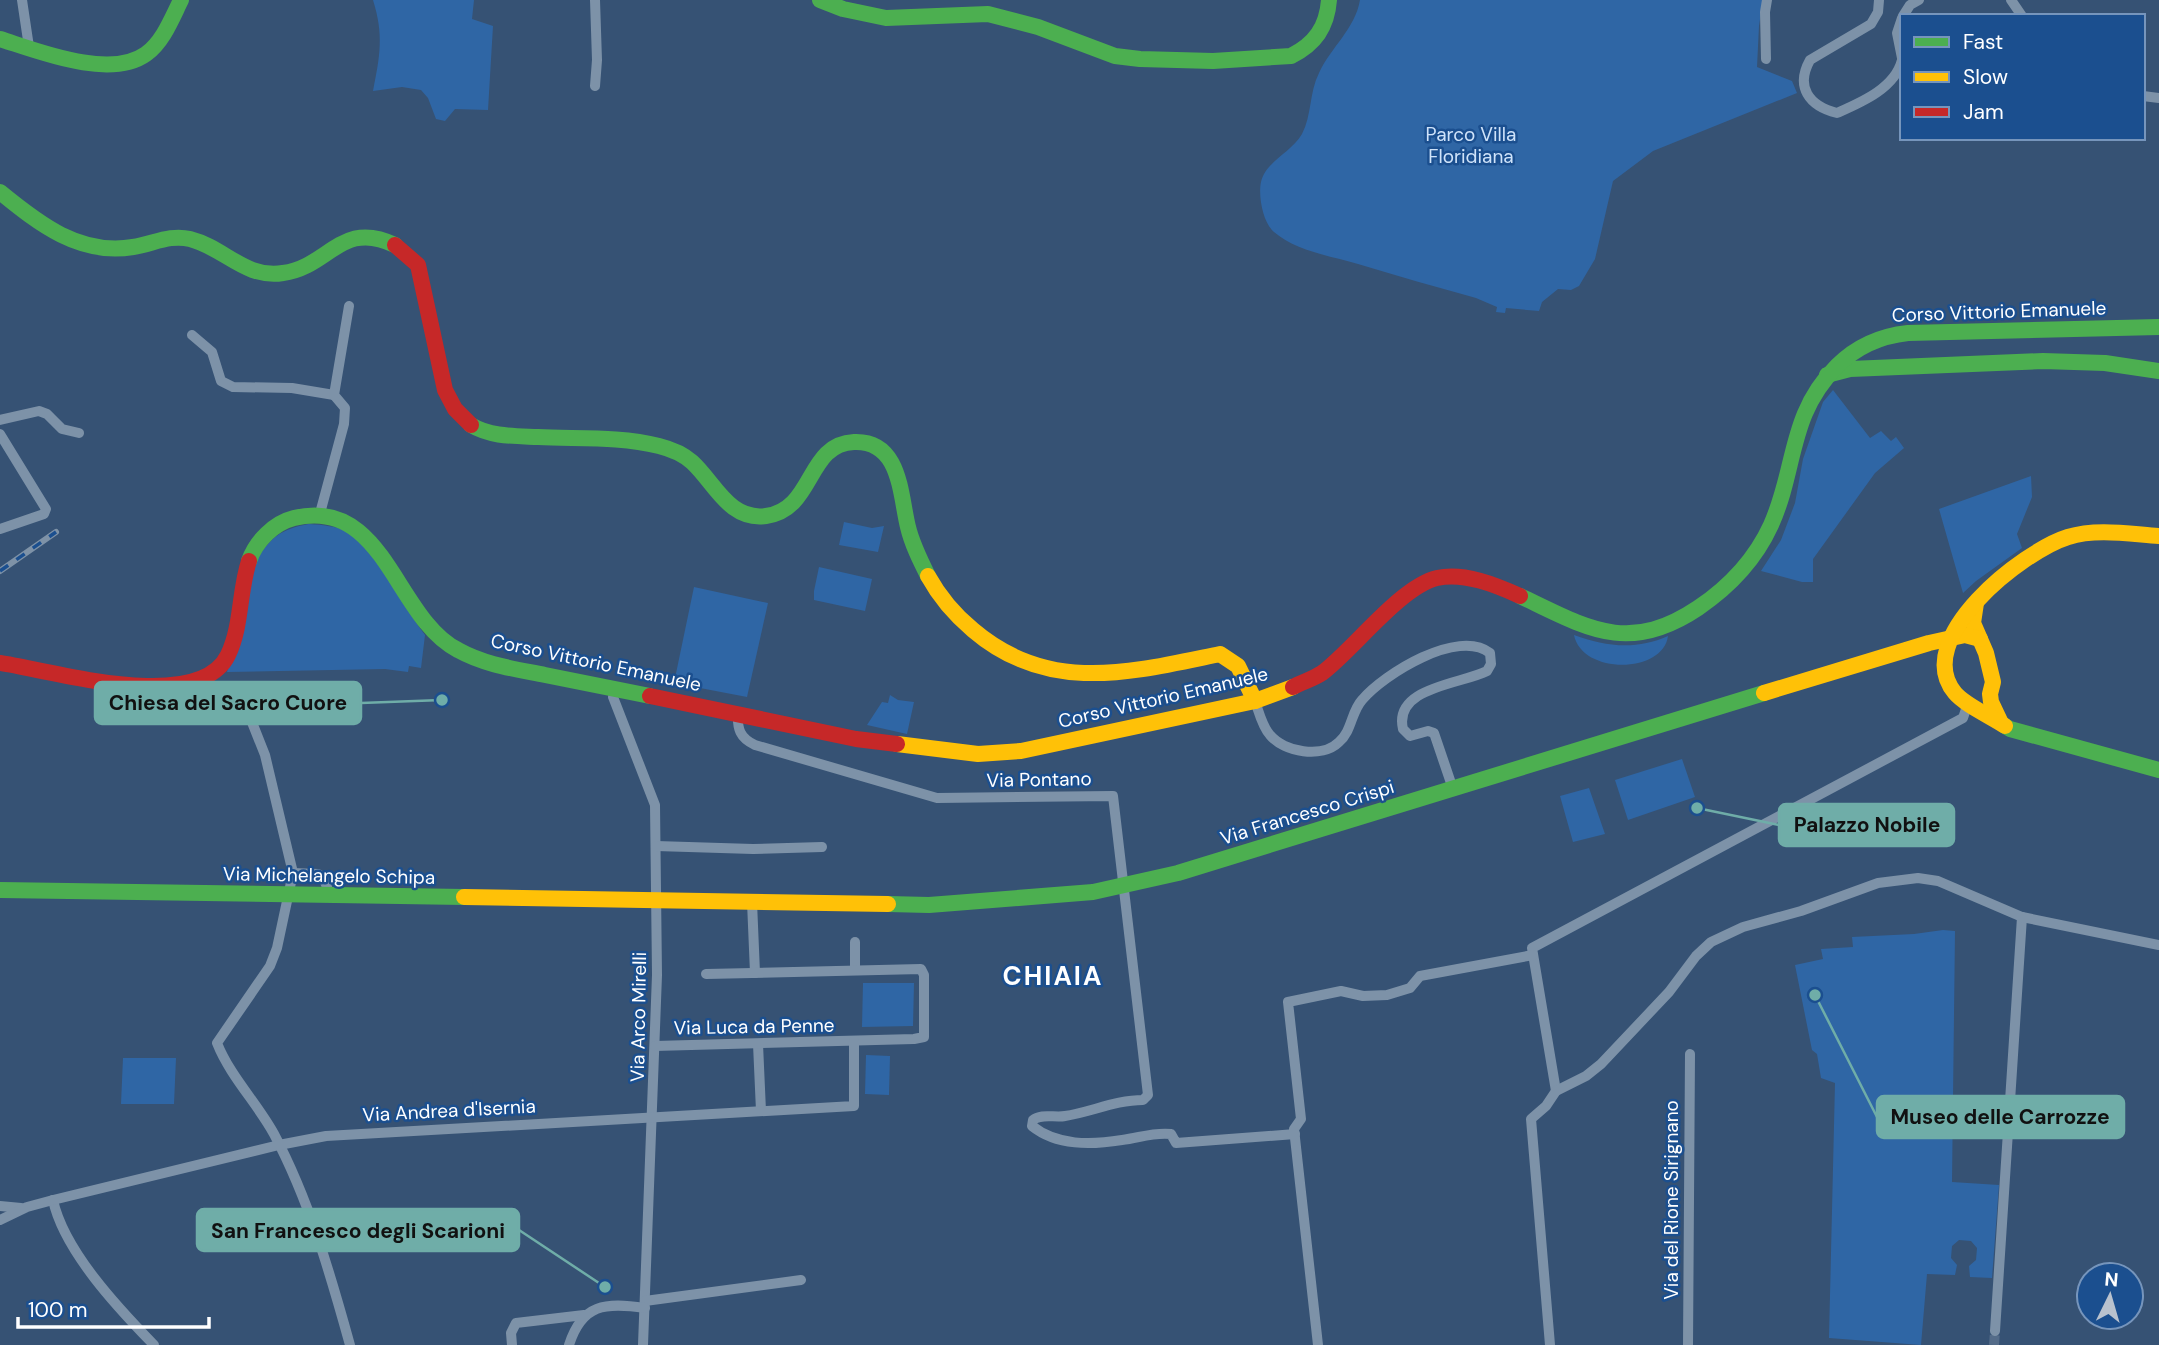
<svg xmlns="http://www.w3.org/2000/svg" width="2159" height="1345" font-family="'DM Sans',sans-serif">
<rect width="100%" height="100%" fill="#365274"/>
<g fill="#2f66a5">
<path d="M373 0H474L472 19 493 26 488 110 455 109 445 121 436 119 428 98 421 90 402 87 373 91C380 56 384 35 373 0Z"/>
<path d="M1360 0H1763L1759 26 1757 67 1792 81 1797 93 1653 151 1613 181 1595 259 1579 286 1571 290 1558 289 1542 302 1539 311 1506 308 1505 313 1496 312 1497 307 1476 298C1437 287 1397 276 1358 264 1331 256 1296 251 1274 232 1263 223 1258 196 1261 182 1266 161 1291 153 1302 134 1312 115 1309 93 1319 73 1331 47 1355 29 1360 0Z"/>
<path d="M1833 390 1870 438 1881 431 1891 441 1896 437 1904 448 1875 473 1813 559V582H1802L1761 571 1781 540 1795 503 1803 459 1823 402Z"/>
<path d="M2031 476 2032 497 2017 534 2022 548 1976 581 1963 593 1939 509Z"/>
<path d="M844 522 872 528 884 526 878 552 839 545Z"/>
<path d="M309 524C322 525 340 526 351 534 378 554 403 606 425 635L421 668 409 666 408 672 385 669 227 672 255 563C269 538 281 529 309 524Z"/>
<path d="M819 567 872 579 865 611 814 600V591Z"/>
<path d="M694 587 768 603 747 697 674 683Z"/>
<path d="M1574 635C1606 647 1637 650 1668 636 1663 674 1582 675 1574 635Z"/>
<path d="M890 695 898 700 914 702 907 734 867 725 882 702 888 703Z"/>
<path d="M1682 759 1695 797 1628 820 1615 780Z"/>
<path d="M1589 788 1605 834 1573 842 1560 796Z"/>
<path d="M1943 930 1955 931 1952 1182 1999 1185 1992 1278 1970 1277 1969 1266 1976 1260 1977 1248 1971 1241 1959 1240 1952 1246 1951 1258 1957 1265 1955 1275 1927 1274 1921 1345 1829 1338 1835 1083 1821 1078 1817 1054 1812 1050 1795 965 1823 959 1821 949 1853 947 1852 937 1914 934Z"/>
<path d="M863 983H914L913 1026 862 1027Z"/>
<path d="M866 1055 890 1056 889 1095 865 1094Z"/>
<path d="M123 1058H176L174 1104H121Z"/>
</g>
<g fill="none" stroke-linecap="round" stroke-linejoin="round">
<path stroke="#546c89" stroke-width="10" stroke-dasharray="10 5" stroke-linecap="butt" d="M1994 1345 1995 1331"/>
<g stroke="#7d92a8" stroke-width="10">
<path d="M22 0 29 47"/>
<path d="M595 0 597 60 595 86"/>
<path d="M1879 0 1878 12 1871 24 1810 60C1795 87 1809 106 1837 113 1862 102 1895 88 1902 60"/>
<path d="M2011 0 2022 16"/>
<path d="M1903 16 1910 5 1919 0"/>
<path d="M1902 18 1897 33 1902 58"/>
<path d="M1766 59 1765 12 1767 0"/>
<path d="M2143 96 2159 98"/>
<path d="M192 335 212 352 221 381 233 387 292 388 334 395"/>
<path d="M0 420 39 411 47 414 62 429 79 433"/>
<path d="M0 434 46 509 44 514 0 529"/>
<path d="M319 517 344 424 345 408 334 395 349 306"/>
<path d="M165 686V702L169 705 206 703 231 687H238L265 755 293 873 277 948 270 966 217 1043C230 1076 257 1103 274 1134 309 1200 330 1273 350 1345"/>
<path d="M613 697 655 805 657 975 643 1345"/>
<path d="M1255 701C1259 712 1262 726 1270 735 1284 752 1322 759 1339 742 1352 731 1351 712 1362 700 1384 674 1458 628 1490 653L1491 664 1487 671C1462 684 1393 687 1403 729L1410 736 1428 731 1434 733 1453 789"/>
<path d="M738 713C737 729 740 738 755 745L937 798 1113 796 1148 1095 1143 1100C1116 1100 1091 1112 1065 1116 1055 1118 1041 1113 1033 1120L1032 1126C1057 1146 1091 1145 1122 1140 1139 1138 1153 1132 1171 1134L1176 1143 1295 1134"/>
<path d="M656 846 753 849 822 847"/>
<path d="M293 873 318 874 323 877 330 895"/>
<path d="M752 902 755 973"/>
<path d="M855 970V942"/>
<path d="M758 1044 761 1111"/>
<path d="M655 1046 914 1039 924 1037V975L921 969 706 974"/>
<path d="M1556 1091 1532 948 1963 718 1966 709 1963 698"/>
<path d="M53 1200C64 1251 119 1309 154 1345"/>
<path d="M0 1206 21 1208"/>
<path d="M0 1220 27 1207 53 1200 279 1145 326 1136 854 1106V1041"/>
<path d="M645 1301 801 1280"/>
<path d="M1995 1331 2022 917"/>
<path d="M512 1345 511 1333 516 1323 584 1315"/>
<path d="M569 1345C582 1304 605 1302 645 1308"/>
<path d="M1318 1345 1294 1129 1301 1119 1288 1002 1341 991 1363 996 1387 995 1410 988 1420 976 1533 955"/>
<path d="M1550 1345 1531 1119 1546 1106 1556 1091 1586 1076 1601 1064 1669 992 1696 956 1711 942 1743 927 1801 911 1878 883 1918 878 1938 881 2022 917 2159 945"/>
<path d="M1688 1345 1690 1054"/>
</g>
<g stroke="#4caf50" stroke-width="16">
<path d="M820 0 843 9 886 18 988 14 1038 27 1115 56 1140 59 1213 61 1291 56C1315 44 1327 27 1329 0"/>
<path d="M0 39C38 51 110 80 146 54 163 42 172 18 181 0"/>
<path d="M0 192C39 224 80 256 133 247 153 244 170 234 190 239 225 248 245 279 283 273 329 267 341 219 395 245"/>
<path d="M1827 375 1850 369 2043 361 2105 363 2159 371"/>
<path d="M471 425C491 437 514 436 538 437 578 439 620 436 659 446 671 449 683 454 692 462 715 483 729 521 766 516 815 509 806 444 854 442 901 440 900 495 908 527 912 544 920 560 928 576"/>
<path d="M249 561C256 541 274 523 294 518 385 496 395 618 458 650 485 665 515 669 545 675 580 682 615 689 650 696"/>
<path d="M1520 596C1587 628 1628 655 1698 608 1729 587 1755 560 1771 525 1797 467 1788 415 1837 366 1857 346 1880 336 1908 333L2159 327"/>
<path d="M2005 726 2010 729 2159 770"/>
<path d="M0 890 464 897"/>
<path d="M888 904 929 905 1093 892 1178 873 1764 693"/>
</g>
<g stroke="#ffc107" stroke-width="16">
<path d="M928 576C939 596 955 615 973 630 1049 695 1132 672 1220 654L1238 666 1255 701"/>
<path d="M1976 603 1973 623 1986 653 1993 682 1990 694 1991 702 2000 721"/>
<path d="M1764 693 1929 643 1965 635 1980 639"/>
<path d="M2005 726C1992 717 1965 705 1955 693 1910 639 2023 551 2068 537 2096 528 2130 534 2159 536"/>
<path d="M897 744 978 754 1021 751 1255 701 1293 687"/>
<path d="M464 897 888 904"/>
</g>
<g stroke="#c62828" stroke-width="16">
<path d="M395 245 418 265 445 390 455 409 471 425"/>
<path d="M0 663C53 671 199 715 228 655 242 626 239 591 249 561"/>
<path d="M1293 687C1302 682 1313 679 1322 673 1354 649 1400 587 1437 578 1464 572 1496 585 1520 596"/>
<path d="M650 696 856 739 897 744"/>
</g>
<defs>
<path id="rail" d="M0 571 56 532"/>
</defs>
<use href="#rail" stroke="#7e92a7" stroke-width="6"/>
<use href="#rail" stroke="#1b4f8f" stroke-width="3.5" stroke-dasharray="10" stroke-linecap="butt"/>
</g>
<g text-anchor="middle" stroke-width="5" stroke-linejoin="round" paint-order="stroke">
<g font-size="19" fill="#cfe3fa" stroke="#1b4f8f">
<text x="1471" y="141">Parco Villa<tspan x="1471" dy="22">Floridiana</tspan></text>
</g>
<g font-size="19" fill="#fff" stroke="#1b4f8f">
<text transform="translate(1999 311) rotate(-2)" y="7">Corso Vittorio Emanuele</text>
<text transform="translate(596 662) rotate(12)" y="7">Corso Vittorio Emanuele</text>
<text transform="translate(1163 697) rotate(-13)" y="7">Corso Vittorio Emanuele</text>
<text transform="translate(1039 779) rotate(-1)" y="7">Via Pontano</text>
<text transform="translate(1307 812) rotate(-17)" y="7">Via Francesco Crispi</text>
<text transform="translate(329 875) rotate(1)" y="7">Via Michelangelo Schipa</text>
<text transform="translate(638 1017) rotate(-89)" y="7">Via Arco Mirelli</text>
<text transform="translate(754 1026) rotate(-1)" y="7">Via Luca da Penne</text>
<text transform="translate(449 1110) rotate(-3)" y="7">Via Andrea d'Isernia</text>
<text transform="translate(1671 1200) rotate(-90)" y="7">Via del Rione Sirignano</text>
</g>
<g font-size="26" font-weight="bold" letter-spacing="2" fill="#fff" stroke="#1b4f8f">
<text x="1053" y="985">CHIAIA</text>
</g>
</g>
<path fill="none" stroke="#6fada8" stroke-width="2.5" d="M442 700L361 703M1697 808L1779 825M1815 995L1877 1117M605 1287L519 1230"/>
<g fill="#6fada8" stroke="#1b4f8f" stroke-width="2.5">
<circle cx="442" cy="700" r="7"/>
<circle cx="1697" cy="808" r="7"/>
<circle cx="1815" cy="995" r="7"/>
<circle cx="605" cy="1287" r="7"/>
</g>
<g fill="#6fada8" stroke="#6fada8" stroke-width="2.5">
<rect x="95" y="682" width="266" height="42" rx="7"/>
<rect x="1779" y="804" width="175" height="42" rx="7"/>
<rect x="1877" y="1096" width="247" height="42" rx="7"/>
<rect x="197" y="1209" width="322" height="42" rx="7"/>
</g>
<g font-size="21" text-anchor="middle" font-weight="bold" fill="#111">
<text x="228" y="710">Chiesa del Sacro Cuore</text>
<text x="1867" y="832">Palazzo Nobile</text>
<text x="2000" y="1124">Museo delle Carrozze</text>
<text x="358" y="1238">San Francesco degli Scarioni</text>
</g>
<rect x="1900" y="14" width="245" height="126" fill="#1b4f8f" stroke="#7695bc" stroke-width="2"/>
<rect x="1914" y="37" width="35" height="10" fill="#4caf50" stroke="#7695bc" stroke-width="2"/>
<text x="1963" y="49" font-size="21" fill="#ffffff">Fast</text>
<rect x="1914" y="72" width="35" height="10" fill="#ffc107" stroke="#7695bc" stroke-width="2"/>
<text x="1963" y="84" font-size="21" fill="#ffffff">Slow</text>
<rect x="1914" y="107" width="35" height="10" fill="#c62828" stroke="#7695bc" stroke-width="2"/>
<text x="1963" y="119" font-size="21" fill="#ffffff">Jam</text>
<g transform="translate(2110 1296) rotate(5)"><circle r="33" fill="#1b4f8f" stroke="#7695bc" stroke-width="2"/>
<path d="M0-5L12 26L0 18L-12 26Z" fill="#b9c2ce"/>
<text y="-10" font-size="19" font-weight="bold" text-anchor="middle" fill="#ffffff">N</text>
</g>
<path d="M18 1317v10h191v-10" fill="none" stroke="#ffffff" stroke-width="3.5"/>
<text x="28" y="1317" font-size="21" fill="#ffffff" stroke="#1b4f8f" stroke-width="5" paint-order="stroke">100 m</text>
</svg>
